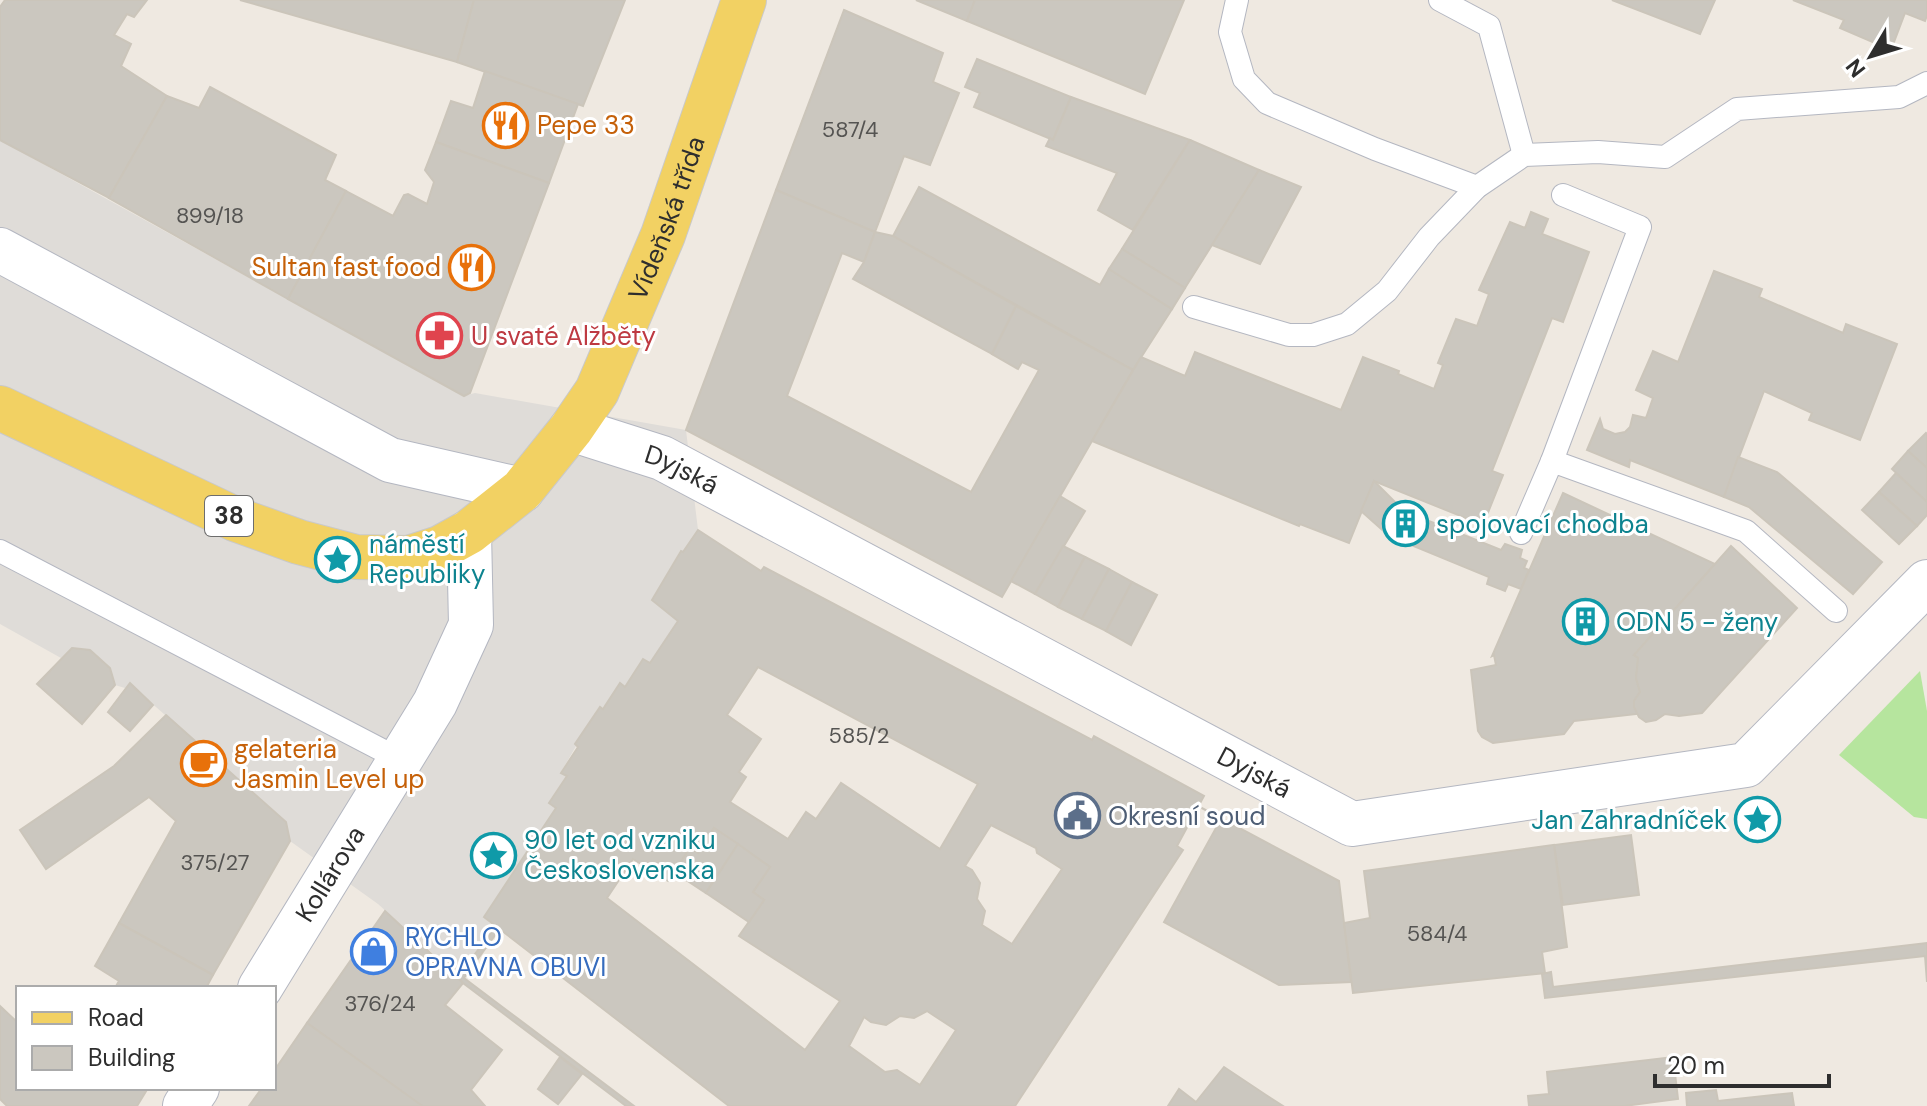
<svg xmlns="http://www.w3.org/2000/svg" width="1927" height="1106" font-family="'DM Sans',sans-serif">
<rect width="100%" height="100%" fill="#efe9e1"/>
<path fill="#b6e59e" d="M1920 671 1927 711V819L1914 817 1839 755Z"/>
<path fill="#dfdcd8" d="M0 140 463 396 475 393 686 430 698 530 683 552 680 551 652 600 678 621 650 663 625 687 620 683 605 706 597 710 561 772 567 776 550 800 556 808 484 917 495 928 458 976 378 904 290 841 286 822 130 684 125 688 115 685 110 668 90 650 72 648 61 658 0 624Z"/>
<g fill="#cbc7bf" stroke="#cbc5ba" stroke-width="2" fill-rule="evenodd">
<path d="M5 0H147L134 17 127 14 114 35 131 44 121 66 167 96 109 198 0 140V7Z"/>
<path d="M240 0H474L457 62Z"/>
<path d="M474 0H625L583 106 457 62Z"/>
<path d="M916 0H975L967 21Z"/>
<path d="M975 0H1184L1145 94 967 21Z"/>
<path d="M1612 0H1715L1700 34Z"/>
<path d="M1793 0H1927V15L1925 21 1905 13 1891 50 1840 28 1844 20Z"/>
<path d="M844 10 943 53 933 82 959 93 930 165 904 156 875 232 776 190Z"/>
<path d="M977 59 1071 97 1053 140 974 107 980 93 965 87Z"/>
<path d="M485 71 578 104 549 183 436 142 451 101 473 108Z"/>
<path d="M210 87 336 155 325 180 346 191 288 299 109 198 167 96 199 108Z"/>
<path d="M1071 97 1190 140 1133 230 1098 210 1117 173 1046 146 1050 138 1053 140Z"/>
<path d="M1190 140 1259 170 1185 288 1122 249Z"/>
<path d="M436 142 549 183 470 393 464 396 288 299 346 191 393 216 404 195 408 194 427 204 434 182 425 170Z"/>
<path d="M1259 170 1301 187 1260 264 1212 245Z"/>
<path d="M919 187 1100 285 1109 269 1172 309 1133 370 893 236Z"/>
<path d="M776 190 875 232 864 262 842 253 787 396 971 492 1039 370 1022 362 1018 369 992 354 1016 306 1133 370 1002 597 686 430Z"/>
<path d="M1531 212 1548 219 1542 234 1589 252 1563 322 1552 318 1492 471 1503 475 1483 525 1374 481 1349 543 1300 524 1299 526 1092 441 1141 357 1185 376 1195 352 1341 410 1363 357 1399 371 1398 374 1434 389 1443 365 1438 363 1456 319 1477 326 1489 294 1479 290 1510 222 1525 228Z"/>
<path d="M875 232 893 236 1016 306 992 354 853 279 864 262Z"/>
<path d="M1122 249 1185 288 1172 309 1109 269Z"/>
<path d="M1714 271 1762 289 1759 297 1843 333 1846 324 1897 344 1860 440 1809 420 1812 413 1764 391 1724 497 1630 460 1629 467 1587 450 1600 419 1603 429 1615 434 1625 432 1630 427 1633 415 1646 418 1653 398 1636 390 1653 351 1678 362Z"/>
<path d="M1926 433 1927 434V468L1908 451Z"/>
<path d="M1908 451 1927 468V502L1892 469Z"/>
<path d="M1738 457 1777 472 1882 562 1853 594 1749 507 1724 497Z"/>
<path d="M1896 473 1927 502V515L1917 526 1879 492Z"/>
<path d="M1374 481 1404 511 1501 550 1505 544 1522 550 1520 558 1527 561 1524 568 1529 570 1521 589 1508 584 1505 591 1487 584 1489 577 1389 536 1361 511Z"/>
<path d="M1879 492 1917 526 1899 544 1862 510Z"/>
<path d="M1563 493 1715 564 1634 655 1638 658 1636 678 1640 692 1634 701 1637 714 1574 721 1564 734 1493 743 1482 737 1478 731 1471 670 1496 665 1494 655 1492 656Z"/>
<path d="M1060 496 1085 511 1035 594 1011 581Z"/>
<path d="M698 530 761 571 764 567 1092 740 1094 736 1204 796 1177 846 1183 850 1015 1106H729L484 917 556 808 549 803 567 776 561 773 578 747 575 744 600 707 603 709 620 683 625 687 643 659 650 663 678 621 652 600 681 551 683 552ZM758 667 978 784 940 849 841 783 816 819 806 812 788 839 730 802 746 777 739 772 761 739 727 715ZM991 825 1036 848 1037 853 1062 869 1012 944 982 925 985 911 977 899 980 883 972 870 965 866ZM714 828 770 867 753 892 764 900 739 936 840 1001 805 1050 607 898 633 859 668 881 690 848 698 853ZM927 1011 956 1030 920 1085 897 1070 885 1072 849 1046 864 1017 871 1022 886 1025 900 1016 914 1018Z"/>
<path d="M1063 546 1085 557 1058 607 1035 594Z"/>
<path d="M1731 546 1797 608 1702 713 1679 716 1665 714 1656 720 1646 722 1639 717 1634 707V701L1640 692 1636 678 1638 658 1634 655Z"/>
<path d="M1085 557 1109 569 1082 619 1058 607Z"/>
<path d="M1109 569 1132 582 1106 631 1082 619Z"/>
<path d="M1132 582 1157 595 1131 645 1106 631Z"/>
<path d="M72 648 90 650 110 668 115 685 82 724 37 684Z"/>
<path d="M130 683 153 705 130 731 108 712Z"/>
<path d="M166 715 286 822 290 841 213 975 119 923 176 821 149 797 46 869 20 830 114 766Z"/>
<path d="M1198 806 1339 881 1351 982 1279 985 1164 922 1221 819Z"/>
<path d="M714 828 738 844 706 893 674 872 690 848 698 853Z"/>
<path d="M1631 835 1639 895 1563 905 1554 845Z"/>
<path d="M738 844 770 867 753 892 764 900 749 922 706 893Z"/>
<path d="M1554 845 1567 947 1542 952 1545 973 1353 993 1344 923 1370 918 1364 871Z"/>
<path d="M385 911 463 983 445 1005 502 1050 471 1090 485 1106H422L307 1023Z"/>
<path d="M119 923 213 975 206 988H115L119 981 95 966Z"/>
<path d="M495 928 498 931 464 978 634 1106H626L463 983 458 976Z"/>
<path d="M1927 943V982L1925 956 1545 998 1542 974 1551 972 1553 987Z"/>
<path d="M0 1006 18 1023V1088H148L137 1106H7L0 1099Z"/>
<path d="M307 1023 421 1105 420 1106H249L262 1088H274V1071Z"/>
<path d="M560 1057 582 1074 558 1104 538 1089Z"/>
<path d="M1673 1057 1678 1099 1624 1106H1529L1528 1096 1549 1094 1547 1072Z"/>
<path d="M1224 1067 1266 1095 1283 1106H1168L1179 1089 1196 1102Z"/>
<path d="M1716 1090 1718 1101 1792 1093 1794 1106H1687L1686 1093Z"/>
</g>
<g fill="none" stroke-linecap="round" stroke-linejoin="round">
<defs>
<g id="lane">
<path d="M1237 0 1230 32 1244 79 1267 103 1375 149 1477 187"/>
<path d="M1440 0 1489 26 1524 155"/>
<path d="M1194 307 1289 335H1313L1347 324 1387 291 1429 237 1477 187 1524 155 1598 152 1665 157 1737 109 1899 97 1927 83"/>
<path d="M1552 461 1640 227 1563 195"/>
<path d="M1521 533 1552 461 1746 531 1836 611"/>
<path d="M0 551 401 760"/>
</g>
<g id="street">
<path d="M0 250 390 460 522 490"/>
<path id="s1" d="M571 429 662 458 1352 824 1746 765 1927 582"/>
<path id="s2" d="M260 988 435 703 471 625 469 532"/>
<path d="M185 1106 197 1088"/>
</g>
<g id="primary">
<path id="s3" d="M0 408 235 519 299 542 356 557 409 558 440 548 469 532 522 490 571 429 597 391 663 235 744 0"/>
</g>
</defs>
<use href="#lane" stroke="#b4b7c1" stroke-width="24"/>
<use href="#street" stroke="#b4b7c1" stroke-width="46"/>
<use href="#primary" stroke="#c9c9c9" stroke-width="46"/>
<use href="#lane" stroke="#fff" stroke-width="22"/>
<use href="#street" stroke="#fff" stroke-width="44"/>
<use href="#primary" stroke="#f2d163" stroke-width="44"/>
</g>
<defs>
<symbol id="restaurant-ring" viewBox="-11 -11 22 22"><circle r="9.5" fill="#fff" stroke="#e8710a" stroke-width="1.5"/><path d="M-5-6h1v4h1v-4h1v4h1v-4h1v5L-1.5 .5V6h-2V.5L-5-1ZM5-6V6H3V1.5H1.5Q1.5-4 5-6Z" fill="#e8710a"/></symbol>
<symbol id="pharmacy-ring" viewBox="-11 -11 22 22"><circle r="9.5" fill="#fff" stroke="#e0444e" stroke-width="1.5"/><path d="M-2-6h4v4h4v4h-4v4h-4v-4h-4v-4h4Z" fill="#e0444e"/></symbol>
<symbol id="building-ring" viewBox="-11 -11 22 22"><circle r="9.5" fill="#fff" stroke="#0f9aa8" stroke-width="1.5"/><path d="M-4-6H4V6H1V3H-1V6H-4ZM-2.5-4.3h1.7v1.8h-1.7ZM.8-4.3h1.7v1.8H.8ZM-2.5-1h1.7V.8h-1.7ZM.8-1h1.7V.8H.8Z" fill="#0f9aa8"/></symbol>
<symbol id="sight-ring" viewBox="-11 -11 22 22"><circle r="9.5" fill="#fff" stroke="#0f9aa8" stroke-width="1.5"/><path d="M0-6L1.8-2.2L6-1.7L2.9 1.2L3.7 5.4L0 3.3L-3.7 5.4L-2.9 1.2L-6-1.7L-1.8-2.2Z" fill="#0f9aa8"/></symbol>
<symbol id="cafe-ring" viewBox="-11 -11 22 22"><circle r="9.5" fill="#fff" stroke="#e8710a" stroke-width="1.5"/><path d="M-5.5-4.5H6V0H3Q3 3.5 0 3.5H-2.5Q-5.5 3.5-5.5 0ZM3-3.2v2h1.7v-2ZM-6 4.5H4V6H-6Z" fill="#e8710a"/></symbol>
<symbol id="civic-ring" viewBox="-11 -11 22 22"><circle r="9.5" fill="#fff" stroke="#5c6f8a" stroke-width="1.5"/><path d="M-.6-6.5H3V-4.5H.6V-3L4-1V1h2V6H-6V1h2V-1L-.6-3ZM-1.2 2.5V6h2.4V2.5Z" fill="#5c6f8a"/></symbol>
<symbol id="shop-ring" viewBox="-11 -11 22 22"><circle r="9.5" fill="#fff" stroke="#3f7fe0" stroke-width="1.5"/><path d="M-5-2.5h2.3a2.7 3.5 0 0 1 5.4 0H5L5.5 6h-11ZM-1.5-2.5h3a1.5 2.3 0 0 0-3 0Z" fill="#3f7fe0"/></symbol>
</defs>
<g fill-rule="evenodd">
<use href="#restaurant-ring" x="480" y="100" width="51" height="51"/>
<use href="#restaurant-ring" x="446" y="242" width="51" height="51"/>
<use href="#pharmacy-ring" x="414" y="310" width="51" height="51"/>
<use href="#building-ring" x="1380" y="498" width="51" height="51"/>
<use href="#sight-ring" x="312" y="534" width="51" height="51"/>
<use href="#building-ring" x="1560" y="596" width="51" height="51"/>
<use href="#cafe-ring" x="178" y="738" width="51" height="51"/>
<use href="#civic-ring" x="1052" y="790" width="51" height="51"/>
<use href="#sight-ring" x="1732" y="794" width="51" height="51"/>
<use href="#sight-ring" x="468" y="830" width="51" height="51"/>
<use href="#shop-ring" x="348" y="926" width="51" height="51"/>
</g>
<g text-anchor="middle" stroke-width="6" stroke-linejoin="round" paint-order="stroke">
<g font-size="22" fill="#555452">
<text x="850" y="137">587/4</text>
<text x="210" y="223">899/18</text>
<text x="859" y="743">585/2</text>
<text x="215" y="870">375/27</text>
<text x="1437" y="941">584/4</text>
<text x="380" y="1011">376/24</text>
</g>
<rect fill="#fff" stroke="#6d6d6d" stroke-width="2" x="205" y="496" width="48" height="40" rx="6"/>
<g font-size="24" font-weight="bold" fill="#2e2e2e">
<text x="229" y="524">38</text>
</g>
<g font-size="26" fill="#c56008" stroke="#fff" text-anchor="start">
<text x="537" y="134">Pepe 33</text>
<text x="441" y="276" text-anchor="end">Sultan fast food</text>
<text x="234" y="758">gelateria<tspan x="234" dy="30">Jasmin Level up</tspan></text>
</g>
<g font-size="26" fill="#2e2e2e" stroke="#fff">
<text dy="9" stroke="none"><textPath href="#s3" startOffset="884">Vídeňská třída</textPath></text>
<text dy="9" stroke="none"><textPath href="#s1" startOffset="118">Dyjská</textPath></text>
<text dy="9" stroke="none"><textPath href="#s1" startOffset="766">Dyjská</textPath></text>
<text dy="9" stroke="none"><textPath href="#s2" startOffset="134">Kollárova</textPath></text>
</g>
<g font-size="26" fill="#be3a42" stroke="#fff" text-anchor="start">
<text x="471" y="345">U svaté Alžběty</text>
</g>
<g font-size="26" fill="#0d838f" stroke="#fff" text-anchor="start">
<text x="1436" y="533">spojovací chodba</text>
<text x="369" y="553">náměstí<tspan x="369" dy="30">Republiky</tspan></text>
<text x="1616" y="631">ODN 5 - ženy</text>
<text x="1727" y="829" text-anchor="end">Jan Zahradníček</text>
<text x="524" y="849">90 let od vzniku<tspan x="524" dy="30">Československa</tspan></text>
</g>
<g font-size="26" fill="#4e5e75" stroke="#fff" text-anchor="start">
<text x="1108" y="825">Okresní soud</text>
</g>
<g font-size="26" fill="#366cbe" stroke="#fff" text-anchor="start">
<text x="405" y="946">RYCHLO<tspan x="405" dy="30">OPRAVNA OBUVI</tspan></text>
</g>
</g>
<rect x="16" y="986" width="260" height="104" fill="#ffffff" stroke="#ababab" stroke-width="2"/>
<rect x="32" y="1012" width="40" height="12" fill="#f2d163" stroke="#ababab" stroke-width="2"/>
<text x="88" y="1026" font-size="24" fill="#2e2e2e">Road</text>
<rect x="32" y="1046" width="40" height="24" fill="#cbc7bf" stroke="#ababab" stroke-width="2"/>
<text x="88" y="1066" font-size="24" fill="#2e2e2e">Building</text>
<g transform="translate(1871 56) rotate(232)" stroke="#ffffff" stroke-width="6" paint-order="stroke">
<path d="M0-6L14 30L0 20L-14 30Z" fill="#2e2e2e"/>
<text y="-12" font-size="22" font-weight="bold" text-anchor="middle" fill="#2e2e2e">N</text>
</g>
<path d="M1655 1074v12h174v-12" fill="none" stroke="#2e2e2e" stroke-width="4"/>
<text x="1667" y="1074" font-size="24" fill="#2e2e2e" stroke="#ffffff" stroke-width="6" paint-order="stroke">20 m</text>
</svg>
